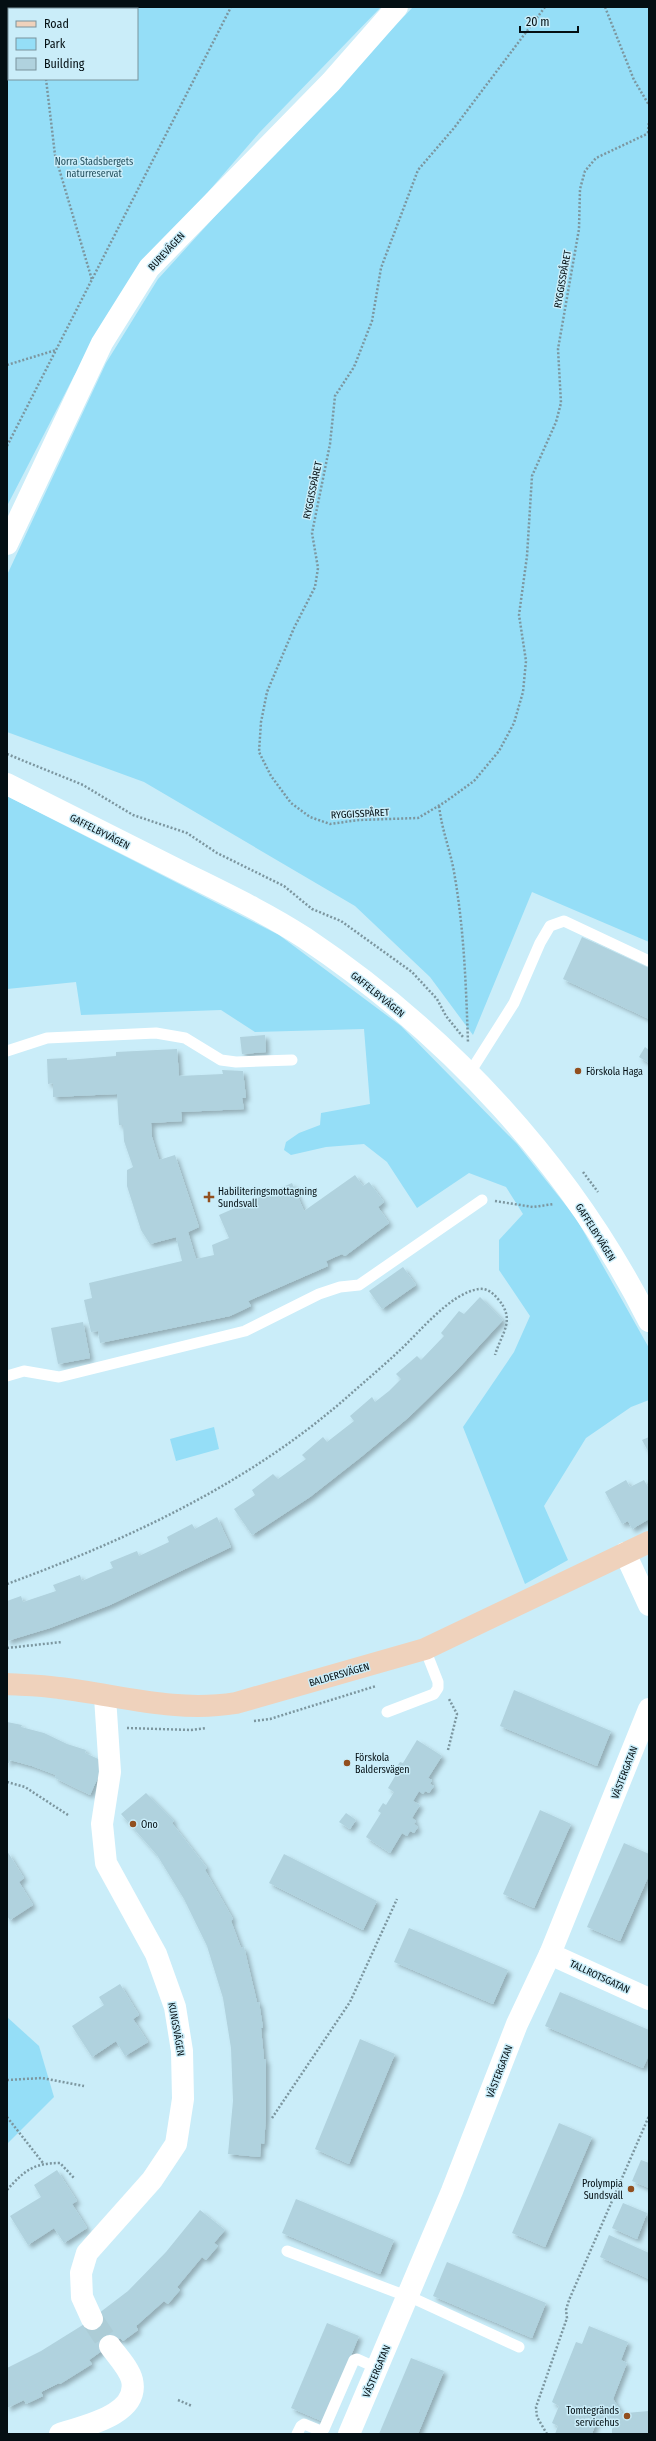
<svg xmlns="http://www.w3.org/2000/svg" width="656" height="2441" font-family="'Fira Sans Condensed',sans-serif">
<defs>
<filter id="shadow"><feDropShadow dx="3.5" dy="3.5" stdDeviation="2" flood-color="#0004"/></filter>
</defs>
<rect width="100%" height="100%" fill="#caedf9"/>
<g fill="#95def7" fill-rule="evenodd">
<path d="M7 7H381L259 133 145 265 74 376 7 506ZM9 9H137V79H9Z"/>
<path d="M413 7H649V942L532 892 473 1035 430 977 355 906 144 782 7 732V575L106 363 158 279 259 168Z"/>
<path d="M7 796 279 935 401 1026 517 1144 576 1218 649 1348V1400L631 1407 586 1438 544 1506 568 1560 525 1584 463 1427 514 1352 530 1316 499 1270V1240L523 1214 506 1187 469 1173 417 1208 387 1162 364 1144 326 1147 291 1155 284 1150 286 1142 299 1133 320 1125 321 1113 370 1104 364 1029 255 1032 221 1010 81 1015 76 982 7 989Z"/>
<path d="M214 1427 219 1449 176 1461 170 1439Z"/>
<path d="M7 2017 39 2046 54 2097 7 2144Z"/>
</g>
<g fill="#b0d2de" filter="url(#shadow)">
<path d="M582 937 649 968V1019L563 979Z"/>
<path d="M265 1035 266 1052 242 1054 240 1037Z"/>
<path d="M645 1047 649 1050V1063L639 1057Z"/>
<path d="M177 1049 179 1076 223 1074 222 1070 243 1071 246 1098H242L244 1109 181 1112 182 1121 151 1123 152 1137 159 1160 175 1155 199 1227 188 1232 196 1259 214 1255 212 1245 229 1238 219 1215 292 1183 304 1211 355 1175 363 1186 369 1182 384 1202 378 1207 389 1223 345 1256 342 1254 326 1261 328 1266 248 1301 251 1306 230 1316 100 1343 98 1331 91 1332 84 1300 92 1298 89 1283 182 1261 176 1237 150 1244 141 1230 127 1186V1170L133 1167 124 1141 123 1125H119L117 1094 53 1097V1083L48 1084 47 1059 67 1058V1060L116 1056V1052Z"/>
<path d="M403 1267 416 1285 382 1309 369 1291Z"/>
<path d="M480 1297 503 1320 456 1371 409 1417 361 1457 310 1497 252 1535 234 1509 255 1495 252 1490 273 1474 278 1479 306 1459 302 1455 323 1437 327 1442 354 1421 350 1416 372 1397 375 1402 389 1391 401 1379 396 1374 417 1356 421 1360 444 1336 441 1333 459 1311 464 1314Z"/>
<path d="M83 1322 90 1358 58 1364 51 1328Z"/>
<path d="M649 1437V1453L642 1440Z"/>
<path d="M626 1480 630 1487 644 1480 649 1489V1519L632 1529 628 1521 622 1524 605 1492Z"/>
<path d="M217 1517 231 1547 110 1605 50 1628 7 1641V1601L21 1596 23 1602 56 1591 53 1585 80 1575 82 1581 98 1574 113 1568 110 1562 137 1551 139 1556 169 1542 167 1537 192 1524 195 1529Z"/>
<path d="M514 1690 611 1731 597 1766 500 1726Z"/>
<path d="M7 1722 22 1725 21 1727 44 1733 67 1744 86 1750 85 1753 105 1762 90 1795 55 1778 56 1775 32 1766 10 1760 9 1763H7Z"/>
<path d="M417 1740 442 1756 428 1778 432 1780 430 1784 434 1786 429 1793 425 1791 423 1794 419 1791 413 1801 420 1805 412 1818 416 1821 414 1824 418 1827 414 1833 410 1831 407 1836 402 1833 390 1853 366 1837 381 1813 378 1811 383 1803 386 1805 394 1792 388 1788 397 1773 394 1771 400 1762 403 1763Z"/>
<path d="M146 1793 174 1821 172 1823 207 1868 205 1870 233 1919 231 1921 241 1948 244 1947 257 2002H259L263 2028H261L264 2059 266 2060V2116L264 2144 261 2143 260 2157 228 2154 233 2101 231 2048 223 1998 207 1946 184 1899 157 1855 121 1814Z"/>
<path d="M540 1810 571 1824 534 1908 503 1894Z"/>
<path d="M346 1813 356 1820 350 1829 339 1822Z"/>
<path d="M624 1843 649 1854V1875L620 1941 587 1927Z"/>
<path d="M7 1851 24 1878 19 1882 33 1905 10 1920 7 1916Z"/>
<path d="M284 1854 377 1901 363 1930 269 1883Z"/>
<path d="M409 1928 508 1970 493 2004 394 1962Z"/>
<path d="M120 1984 139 2015 133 2019 148 2042 125 2056 116 2041 92 2057 72 2026 104 2005 99 1997Z"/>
<path d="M560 1992 649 2030V2055L643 2068 545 2026Z"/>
<path d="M360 2039 395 2054 349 2164 315 2149Z"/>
<path d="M559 2123 592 2137 545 2247 512 2233Z"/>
<path d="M641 2160 649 2163V2188L632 2181Z"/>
<path d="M57 2170 77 2201 72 2204 87 2228 64 2243 54 2228 28 2245 10 2216 41 2197 34 2185Z"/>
<path d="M296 2199 394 2240 380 2274 282 2233Z"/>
<path d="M623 2203 647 2213 637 2239 612 2228Z"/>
<path d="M200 2210 225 2230 214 2243 218 2246 206 2260 202 2257 177 2287 180 2290 168 2304 164 2301 136 2326 138 2330 123 2341 120 2338 89 2360 92 2364 60 2384 59 2383 41 2392 43 2396 26 2404 24 2400 7 2408V2368L41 2351 86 2323 128 2291 166 2252Z"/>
<path d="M609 2235 649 2253V2279L600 2257Z"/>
<path d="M447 2262 546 2303 532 2338 433 2296Z"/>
<path d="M327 2323 359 2336 324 2422 291 2408Z"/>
<path d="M589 2326 628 2342 621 2360 627 2363 613 2399 624 2416 626 2413 649 2411V2434H612V2429L615 2425 605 2417 602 2423 597 2420 592 2434H555L558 2426 552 2423 559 2406 552 2402 576 2342 582 2344Z"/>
<path d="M411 2358 444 2371 418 2434H379Z"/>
</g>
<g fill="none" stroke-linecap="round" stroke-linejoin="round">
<path stroke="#acccd6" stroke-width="22" stroke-dasharray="22 11" stroke-linecap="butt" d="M92 2319 110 2346"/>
<g stroke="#7c969f" stroke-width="2.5" stroke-dasharray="2 2" stroke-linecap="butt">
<path d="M545 7 454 128 418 170 381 268 372 321 354 367 335 396 330 444 312 533 318 568 315 587 294 628 267 692 261 722 259 752 271 776 291 803 310 817 330 824 359 820 418 818 445 802 474 781 499 751 514 723 523 692 526 661 519 615 527 556 532 476 556 422 561 403 558 349 579 229 580 189 585 171 596 158 649 133"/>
<path d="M605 7 634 80 649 105"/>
<path d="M33 9V7"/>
<path d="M7 23 9 22"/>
<path d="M46 79 55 155 92 280"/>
<path d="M648 133 649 121"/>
<path d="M7 365 56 350"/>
<path d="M7 446 231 7"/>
<path d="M7 754 83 785 133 815 187 833 217 853 284 886 312 909 341 921 412 972 437 999 446 1016 463 1037"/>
<path d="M439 806C442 831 450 849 454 872 464 928 466 985 468 1043"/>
<path d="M583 1172 598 1192"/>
<path d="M495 1201 533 1207 554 1204"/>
<path d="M7 1584C132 1538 254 1481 354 1391 369 1378 384 1365 398 1352 419 1333 450 1293 479 1289 487 1288 493 1293 498 1299 516 1320 502 1332 495 1355"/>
<path d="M7 1648 62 1642"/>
<path d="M254 1721 270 1719 376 1686"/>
<path d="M127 1728 191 1730 206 1728"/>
<path d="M448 1750 457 1714 449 1699"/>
<path d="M7 1782 25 1787 68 1815"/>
<path d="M7 2080 42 2078 84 2086"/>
<path d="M7 2117 43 2163"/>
<path d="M272 2118 350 2002 397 1899"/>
<path d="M7 2190C24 2171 33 2163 60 2163L75 2179"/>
<path d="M178 2400 192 2406"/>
<path d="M547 2434 537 2417 536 2407 567 2318 566 2310 569 2300 649 2116"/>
</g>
<g stroke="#fff" stroke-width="11">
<path d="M7 1051 47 1038 156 1033 185 1038 221 1060 236 1062 292 1060"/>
<path d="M469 1074 514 1003 540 943 550 926 564 921 649 961"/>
<path d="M7 1376 24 1371 59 1377 245 1331 319 1294 340 1287 359 1285 482 1200"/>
<path d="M387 1712 434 1694 438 1688V1682L425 1649"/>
<path d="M287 2251 417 2300 519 2347"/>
<path d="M297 2434 301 2426 304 2424 321 2431 324 2429 354 2360 357 2359 377 2368"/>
</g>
<g stroke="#fff" stroke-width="22">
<path d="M7 544 102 343 149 268 331 82 397 7"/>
<path d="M7 784C64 813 122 842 180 871 222 892 265 912 305 938 448 1034 571 1166 649 1321"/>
<path d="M625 1553 649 1605"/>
<path d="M550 1954 649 1999"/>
<path d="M92 2319 82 2297 81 2273 87 2253 152 2180 176 2144 183 2099 182 2051 175 2007 156 1954 106 1863 102 1824 110 1772 105 1697"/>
<path d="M60 2434C84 2426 140 2415 132 2380 129 2368 117 2356 110 2346"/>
<path d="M349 2434 452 2191 517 2024 550 1954 649 1709"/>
</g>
<path stroke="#efd2bc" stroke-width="22" d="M7 1684C24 1685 42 1685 59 1688 119 1695 175 1713 236 1703L425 1649 649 1542"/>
</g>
<g fill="#924f1f" stroke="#caedf9" stroke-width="1.5">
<circle cx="578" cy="1071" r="4"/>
<path d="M207 1191h4v4h4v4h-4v4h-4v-4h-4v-4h4z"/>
<circle cx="347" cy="1763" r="4"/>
<circle cx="133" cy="1824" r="4"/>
<circle cx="631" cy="2189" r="4"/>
<circle cx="627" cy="2416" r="4"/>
</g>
<g text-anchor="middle" stroke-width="3" stroke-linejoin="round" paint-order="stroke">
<g font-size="10" fill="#234f5d" stroke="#caedf9">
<text x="94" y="165">Norra Stadsbergets<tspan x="94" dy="12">naturreservat</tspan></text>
</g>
<g font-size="10" fill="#040f13" stroke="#caedf9">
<text transform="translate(166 251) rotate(-47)" y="4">BUREVÄGEN</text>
<text transform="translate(562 279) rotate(-80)" y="4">RYGGISSPÅRET</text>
<text transform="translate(312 490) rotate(-78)" y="4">RYGGISSPÅRET</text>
<text transform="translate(360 813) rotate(-3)" y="4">RYGGISSPÅRET</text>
<text transform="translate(100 831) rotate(27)" y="4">GAFFELBYVÄGEN</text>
<text transform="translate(378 994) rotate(39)" y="4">GAFFELBYVÄGEN</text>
<text transform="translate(596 1232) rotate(58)" y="4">GAFFELBYVÄGEN</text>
<text transform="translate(339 1674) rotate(-16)" y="4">BALDERSVÄGEN</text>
<text transform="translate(624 1772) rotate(-69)" y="4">VÄSTERGATAN</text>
<text transform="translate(600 1976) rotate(25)" y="4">TALLROTSGATAN</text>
<text transform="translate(177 2029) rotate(80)" y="4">KUNGSVÄGEN</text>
<text transform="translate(499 2071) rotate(-69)" y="4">VÄSTERGATAN</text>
<text transform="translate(376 2371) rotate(-67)" y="4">VÄSTERGATAN</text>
</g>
<g font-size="10" fill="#040f13" stroke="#caedf9" text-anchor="start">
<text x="586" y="1075">Förskola Haga</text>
<text x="218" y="1195">Habiliteringsmottagning<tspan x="218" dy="12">Sundsvall</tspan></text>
<text x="355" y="1761">Förskola<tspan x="355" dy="12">Baldersvägen</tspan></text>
<text x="141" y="1828">Ono</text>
<text x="623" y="2187" text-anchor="end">Prolympia<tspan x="623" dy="12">Sundsvall</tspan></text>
<text x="619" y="2414" text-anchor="end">Tomtegränds<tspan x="619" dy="12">servicehus</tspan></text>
</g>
</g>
<rect width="656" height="2441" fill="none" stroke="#040f13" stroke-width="16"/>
<rect x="8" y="8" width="130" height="72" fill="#caedf9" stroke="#7b949d"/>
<rect x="16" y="21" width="20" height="6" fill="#efd2bc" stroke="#7b949d"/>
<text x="44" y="28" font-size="12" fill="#040f13">Road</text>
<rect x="16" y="38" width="20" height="12" fill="#95def7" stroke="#7b949d"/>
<text x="44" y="48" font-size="12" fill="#040f13">Park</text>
<rect x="16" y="58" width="20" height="12" fill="#b0d2de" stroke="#7b949d"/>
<text x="44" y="68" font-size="12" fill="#040f13">Building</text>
<path d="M520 26v6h58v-6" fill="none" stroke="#040f13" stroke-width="2"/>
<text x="526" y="26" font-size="12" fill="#040f13" stroke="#caedf9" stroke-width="3" paint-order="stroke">20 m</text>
</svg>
